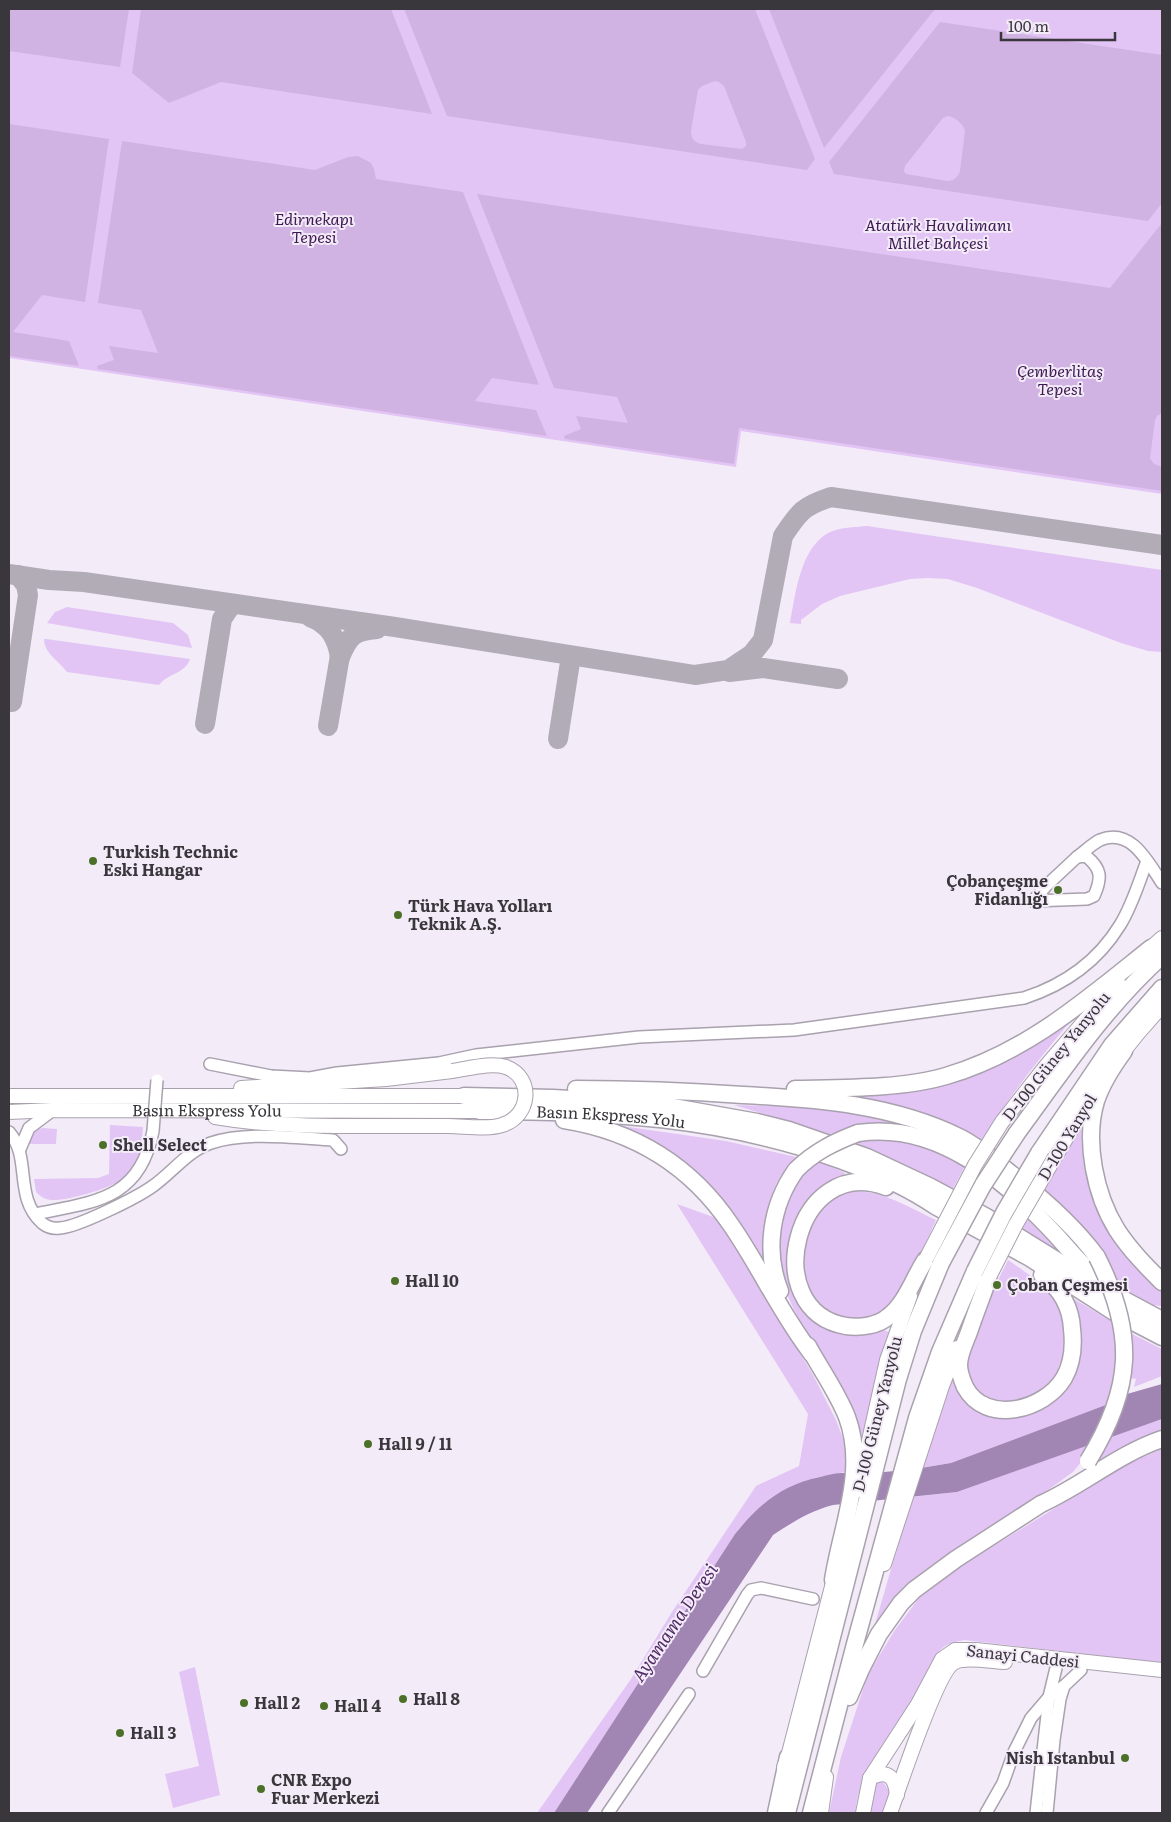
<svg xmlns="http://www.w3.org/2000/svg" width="1171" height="1822" font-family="Literata,serif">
<rect width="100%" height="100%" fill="#f3ebf8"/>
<g fill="#e2c5f5">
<path d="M9 9H1162V494L741 431 736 467 9 358Z"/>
<path d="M867 526 1162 570V652L1148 651 1121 643 977 588 948 579 928 578 910 579 840 596 822 604 801 620V624L790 623C796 592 801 540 836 530 846 527 857 527 867 526Z"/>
<path d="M67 607 173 623 188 635 192 648 47 623 55 612Z"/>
<path d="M44 639H46L190 659C185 674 168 673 159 685L67 672C59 661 44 653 44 639Z"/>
<path d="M1070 1022C1037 1061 1007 1100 980 1143L838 1094 977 1073 1011 1060Z"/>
<path d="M734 1105 823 1107 900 1122 899 1125 881 1124 863 1126 830 1134Z"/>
<path d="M1082 1122C1078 1191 1110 1248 1162 1292V1306L1152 1305 1120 1286 1111 1270 1042 1192Z"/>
<path d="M608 1124 726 1141 796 1157C791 1164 784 1171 779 1179 763 1205 767 1240 768 1270L726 1211Z"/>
<path d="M110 1125 143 1127C142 1138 142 1151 137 1161 133 1168 126 1176 119 1181 108 1189 66 1201 52 1200 45 1200 40 1196 36 1192L34 1179 98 1178 109 1174Z"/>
<path d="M42 1128 57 1129 56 1144H29C30 1135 33 1131 42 1128Z"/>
<path d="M870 1139C905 1139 934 1151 966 1164L953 1189 918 1171 848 1143Z"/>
<path d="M818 1161 845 1173 843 1176C814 1187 792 1213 791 1245 790 1253 792 1261 793 1268 794 1277 794 1290 797 1299 800 1305 806 1312 811 1317 832 1336 857 1338 882 1329L890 1333 863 1434 859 1436C857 1427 856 1415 851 1407 828 1357 777 1306 778 1248 778 1242 780 1236 781 1229 785 1197 794 1183 818 1161Z"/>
<path d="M854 1191C884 1191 910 1208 936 1220L904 1291 891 1309 866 1321 827 1316 806 1287 802 1251 813 1218 827 1204 839 1195Z"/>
<path d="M677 1204 716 1218 768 1299 813 1375 836 1420 845 1444 847 1464 846 1472C794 1480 768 1492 735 1534L554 1813H537L631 1679 672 1612 756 1486 799 1466 808 1414Z"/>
<path d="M1027 1219 1063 1256 1021 1229Z"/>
<path d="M1008 1260C1056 1293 1068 1302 1064 1363H1060L1055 1377 1049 1385 1021 1403 984 1401 962 1371 986 1304Z"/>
<path d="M1069 1296 1114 1323 1118 1351 1111 1403 951 1463 920 1468 953 1377 1004 1417 1073 1373Z"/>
<path d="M1132 1334 1162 1349V1376L1134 1387 1136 1379 1130 1378 1132 1367Z"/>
<path d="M1162 1419V1432L1136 1440 1092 1468 1108 1438Z"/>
<path d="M1093 1443 1086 1456 1073 1472 1048 1490 911 1584 871 1638 912 1497 957 1492Z"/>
<path d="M1162 1449V1663L964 1640C955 1642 947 1643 940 1650 931 1661 927 1676 920 1688 898 1728 859 1766 855 1813H829L841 1757 868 1674 895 1630 919 1598 966 1563 1086 1489 1127 1464Z"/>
<path d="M195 1667 220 1795 173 1808 165 1774 199 1766 179 1672Z"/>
<path d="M883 1782 890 1792 886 1813H867L876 1783Z"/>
</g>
<g fill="#d0b3e3" fill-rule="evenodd">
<path d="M9 9H129L120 67 9 51Z"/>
<path d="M141 9H391L432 114 221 82 169 103 132 73Z"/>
<path d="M404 9H755L815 159 807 170 447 116ZM715 81 719 82 724 86 746 142V146L742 149 701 144C694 142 691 138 691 131L698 90 702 86Z"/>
<path d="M769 9H935L824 148Z"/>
<path d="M940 22 1162 55V203L1148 221 834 174 829 162ZM947 116C954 116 962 123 965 130L960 171C958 177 954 181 947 181L906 174 904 171 905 166 942 119Z"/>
<path d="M9 124 109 139 85 302 42 295 13 332 69 341 79 366 9 356Z"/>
<path d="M122 141 315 170 348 157 358 156 371 163 374 169 376 179 463 192 539 385 492 378 475 401 536 410 547 436 98 369 97 366 114 360 109 346 158 353 141 310 98 303Z"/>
<path d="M477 194 1110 288 1162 223V413L1157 416 1155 420 1150 458 1154 464 1162 467V491L739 428 734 464 565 439 564 436 581 429 576 416 628 423 617 397 554 388Z"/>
</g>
<path fill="#a185b3" d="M1162 1384V1419L957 1492 833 1505C810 1511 793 1522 773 1535L587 1813H554L735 1534C759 1504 782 1485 820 1477 832 1474 843 1471 854 1475L915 1469 951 1463 1111 1403 1127 1394Z"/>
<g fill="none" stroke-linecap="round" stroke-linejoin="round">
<g stroke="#b2acb6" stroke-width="20">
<path d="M9 574 49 580 84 582 395 627 695 675 728 670 752 654 763 640 783 536C799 512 803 506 831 497L1162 545"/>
<path d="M310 617C329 624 337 638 340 657 349 636 353 631 377 629"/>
<path d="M729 672 763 668 838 679"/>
<path d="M12 702 28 595 26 585 18 575"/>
<path d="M205 724 222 619 230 607 235 604"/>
<path d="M328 726 342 644"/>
<path d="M558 739 571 656"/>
</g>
<defs>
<g id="minor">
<path d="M1033 901 1087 899 1094 896C1102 878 1102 869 1086 856L1077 857C1084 852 1092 844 1100 840 1131 827 1148 862 1162 883"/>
<path d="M1033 901 1047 885 1077 857"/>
<path d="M210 1064 271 1076 310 1078 337 1073 439 1063 476 1055 639 1037 794 1030 1024 998C1064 985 1098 961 1120 925 1132 906 1139 882 1147 861"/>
<path d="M9 1132C32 1158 13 1196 42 1223 47 1227 54 1229 60 1228 78 1227 138 1197 153 1186 173 1172 187 1151 211 1143 246 1131 296 1138 333 1140L341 1149"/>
<path d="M20 1149 29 1128 53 1110"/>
<path d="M35 1214C94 1202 140 1200 153 1131"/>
<path d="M703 1671 747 1595 751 1590 761 1588 813 1599"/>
<path d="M608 1813 689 1694"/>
<path d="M986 1813 1003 1783 1014 1752 1031 1718 1049 1697 1064 1686"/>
<path d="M1036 1813 1049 1697 1056 1668"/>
<path d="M1047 1813 1054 1740 1060 1699 1064 1686 1081 1670"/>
</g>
<g id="major">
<path d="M1143 955 1162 938"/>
<path d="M1118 1058 1139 1032 1162 1006"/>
<path d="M241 1088 386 1079 452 1071"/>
<path d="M9 1096H464"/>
<path id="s1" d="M9 1112 53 1110 480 1111"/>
<path d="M215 1117C291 1130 371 1125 448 1126"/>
<path d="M1002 1122 1046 1066 1118 982"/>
<path d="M1055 1157 1098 1085"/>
<path d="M858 1490 887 1360 910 1296"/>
<path d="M884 1564 942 1386 957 1348"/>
<path d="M784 1767 788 1757 836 1571"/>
<path d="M870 1778C888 1769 895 1777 897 1795"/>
<path d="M821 1813 826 1777"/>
<path d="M863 1813 870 1778 918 1704 942 1659 955 1650H976L1162 1670"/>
<path d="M890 1813C899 1789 937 1670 955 1662 966 1656 993 1662 1005 1662"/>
</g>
<g id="highway">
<path d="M1124 1051C1113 1066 1102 1083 1096 1101 1084 1141 1095 1195 1117 1230 1130 1250 1146 1266 1162 1282"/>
<path d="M576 1089C632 1089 687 1091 743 1095 817 1099 893 1104 961 1138 982 1149 1000 1165 1019 1180 1048 1203 1075 1227 1097 1257"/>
<path d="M795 1089C840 1088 903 1089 946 1076 1026 1053 1087 999 1151 948"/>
<path d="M464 1096 553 1098 656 1104 757 1122 789 1130 867 1157 931 1187 985 1216 1093 1283 1162 1320"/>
<path id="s2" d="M480 1111C604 1111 722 1117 840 1160 873 1172 906 1186 935 1206L1030 1258 1114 1312 1162 1337"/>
<path d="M564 1120C634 1131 691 1166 731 1225 760 1267 781 1314 812 1354"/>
<path d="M858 1133C938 1121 1003 1179 1054 1233 1067 1247 1079 1263 1094 1275"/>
<path d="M1017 1133C1062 1072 1105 1007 1162 956"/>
<path d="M1039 1153 1112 1045 1162 988"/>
<path d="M886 1187C795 1152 757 1311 846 1326 860 1328 878 1326 889 1316 906 1303 914 1277 926 1259"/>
<path d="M988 1279C982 1297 975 1314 969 1332 965 1343 959 1354 959 1365 959 1373 962 1380 965 1387 986 1426 1045 1410 1064 1378 1072 1364 1074 1346 1072 1329 1071 1307 1060 1288 1042 1275"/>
<path d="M780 1291C764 1251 771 1205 796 1170"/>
<path d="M808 1346C821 1370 837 1392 847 1417 867 1471 841 1527 833 1580"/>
<path d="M849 1697 861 1669 879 1634 901 1603 914 1590 956 1559 1041 1504C1083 1485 1118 1454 1162 1439"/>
<path d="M776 1813 788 1757"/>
<path d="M787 1813 898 1379 913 1331 941 1263"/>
<path d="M811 1813 855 1644 917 1418 940 1352 975 1271"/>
</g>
</defs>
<use href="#minor" stroke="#a9a1ae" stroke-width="14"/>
<use href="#major" stroke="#a9a1ae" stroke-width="16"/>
<use href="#highway" stroke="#a9a1ae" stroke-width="19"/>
<use href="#minor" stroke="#fff" stroke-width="11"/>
<use href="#major" stroke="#fff" stroke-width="14"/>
<use href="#highway" stroke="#fff" stroke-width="16"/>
<defs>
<path id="minor-bridge" d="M153 1131 157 1080"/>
<g id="major-bridge">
<path d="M448 1126C464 1126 488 1130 502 1125 530 1117 535 1078 506 1067 490 1062 468 1069 452 1071"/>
<path d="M926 1259 975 1165 1002 1122"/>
<path d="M988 1279 1016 1224 1055 1157"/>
</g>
<g id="highway-bridge">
<path d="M796 1170C814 1152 834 1142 858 1133"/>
<path d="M941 1263 983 1185 1017 1133"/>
<path d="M975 1271 1004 1213 1039 1153"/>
<path d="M1088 1461C1133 1388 1136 1334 1097 1257"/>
</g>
</defs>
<use href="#minor-bridge" stroke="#a9a1ae" stroke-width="14" stroke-linecap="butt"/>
<use href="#major-bridge" stroke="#a9a1ae" stroke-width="16" stroke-linecap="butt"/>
<use href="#highway-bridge" stroke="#a9a1ae" stroke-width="19" stroke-linecap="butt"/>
<use href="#minor-bridge" stroke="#fff" stroke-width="11"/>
<use href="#major-bridge" stroke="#fff" stroke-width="14"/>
<use href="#highway-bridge" stroke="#fff" stroke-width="16"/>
</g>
<g fill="#4d7029" stroke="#f3ebf8" stroke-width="2">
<circle cx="93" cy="861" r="5"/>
<circle cx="1058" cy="890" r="5"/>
<circle cx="398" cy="915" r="5"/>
<circle cx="103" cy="1145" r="5"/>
<circle cx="395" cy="1281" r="5"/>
<circle cx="997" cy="1285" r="5"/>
<circle cx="368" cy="1444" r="5"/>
<circle cx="403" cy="1699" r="5"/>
<circle cx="244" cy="1703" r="5"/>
<circle cx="324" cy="1706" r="5"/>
<circle cx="120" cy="1733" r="5"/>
<circle cx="1125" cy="1758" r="5"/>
<circle cx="261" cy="1789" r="5"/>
</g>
<g text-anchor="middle" stroke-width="4" stroke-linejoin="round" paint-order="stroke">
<g font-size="16" font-style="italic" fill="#3e1952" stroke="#f3ebf8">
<text x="314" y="225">Edirnekapı<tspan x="314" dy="18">Tepesi</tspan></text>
<text x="938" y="231">Atatürk Havalimanı<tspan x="938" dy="18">Millet Bahçesi</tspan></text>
<text x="1060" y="377">Çemberlitaş<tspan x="1060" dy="18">Tepesi</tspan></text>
</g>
<g font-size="16" font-weight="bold" fill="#3a373c" stroke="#f3ebf8" text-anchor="start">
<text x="103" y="858">Turkish Technic<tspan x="103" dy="18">Eski Hangar</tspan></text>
<text x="1048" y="887" text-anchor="end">Çobançeşme<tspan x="1048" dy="18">Fidanlığı</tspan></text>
<text x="408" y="912">Türk Hava Yolları<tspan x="408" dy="18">Teknik A.Ş.</tspan></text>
<text x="113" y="1151">Shell Select</text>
<text x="405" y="1287">Hall 10</text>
<text x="1007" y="1291">Çoban Çeşmesi</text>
<text x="378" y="1450">Hall 9 / 11</text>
<text x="413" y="1705">Hall 8</text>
<text x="254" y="1709">Hall 2</text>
<text x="334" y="1712">Hall 4</text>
<text x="130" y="1739">Hall 3</text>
<text x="1115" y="1764" text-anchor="end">Nish Istanbul</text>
<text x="271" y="1786">CNR Expo<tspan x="271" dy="18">Fuar Merkezi</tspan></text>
</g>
<g font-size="16" fill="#3a373c" stroke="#f3ebf8">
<text transform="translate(1056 1056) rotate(-51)" y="6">D-100 Güney Yanyolu</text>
<text dy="6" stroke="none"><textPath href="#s1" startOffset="198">Basın Ekspress Yolu</textPath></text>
<text dy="6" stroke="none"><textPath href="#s2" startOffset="131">Basın Ekspress Yolu</textPath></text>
<text transform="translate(1067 1137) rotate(-59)" y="6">D-100 Yanyol</text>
<text transform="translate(877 1414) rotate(-76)" y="6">D-100 Güney Yanyolu</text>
<text transform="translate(1023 1656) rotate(6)" y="6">Sanayi Caddesi</text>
</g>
<g font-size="18" font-style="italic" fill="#4f2a64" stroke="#f3ebf8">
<text transform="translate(675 1623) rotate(-56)" y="6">Ayamama Deresi</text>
</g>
</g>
<rect width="1171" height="1822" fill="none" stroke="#3a373c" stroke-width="20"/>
<path d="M1001 32v8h114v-8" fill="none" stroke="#3a373c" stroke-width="2.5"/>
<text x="1008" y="32" font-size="15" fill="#3a373c" stroke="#f3ebf8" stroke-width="4" paint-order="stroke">100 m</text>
</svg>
